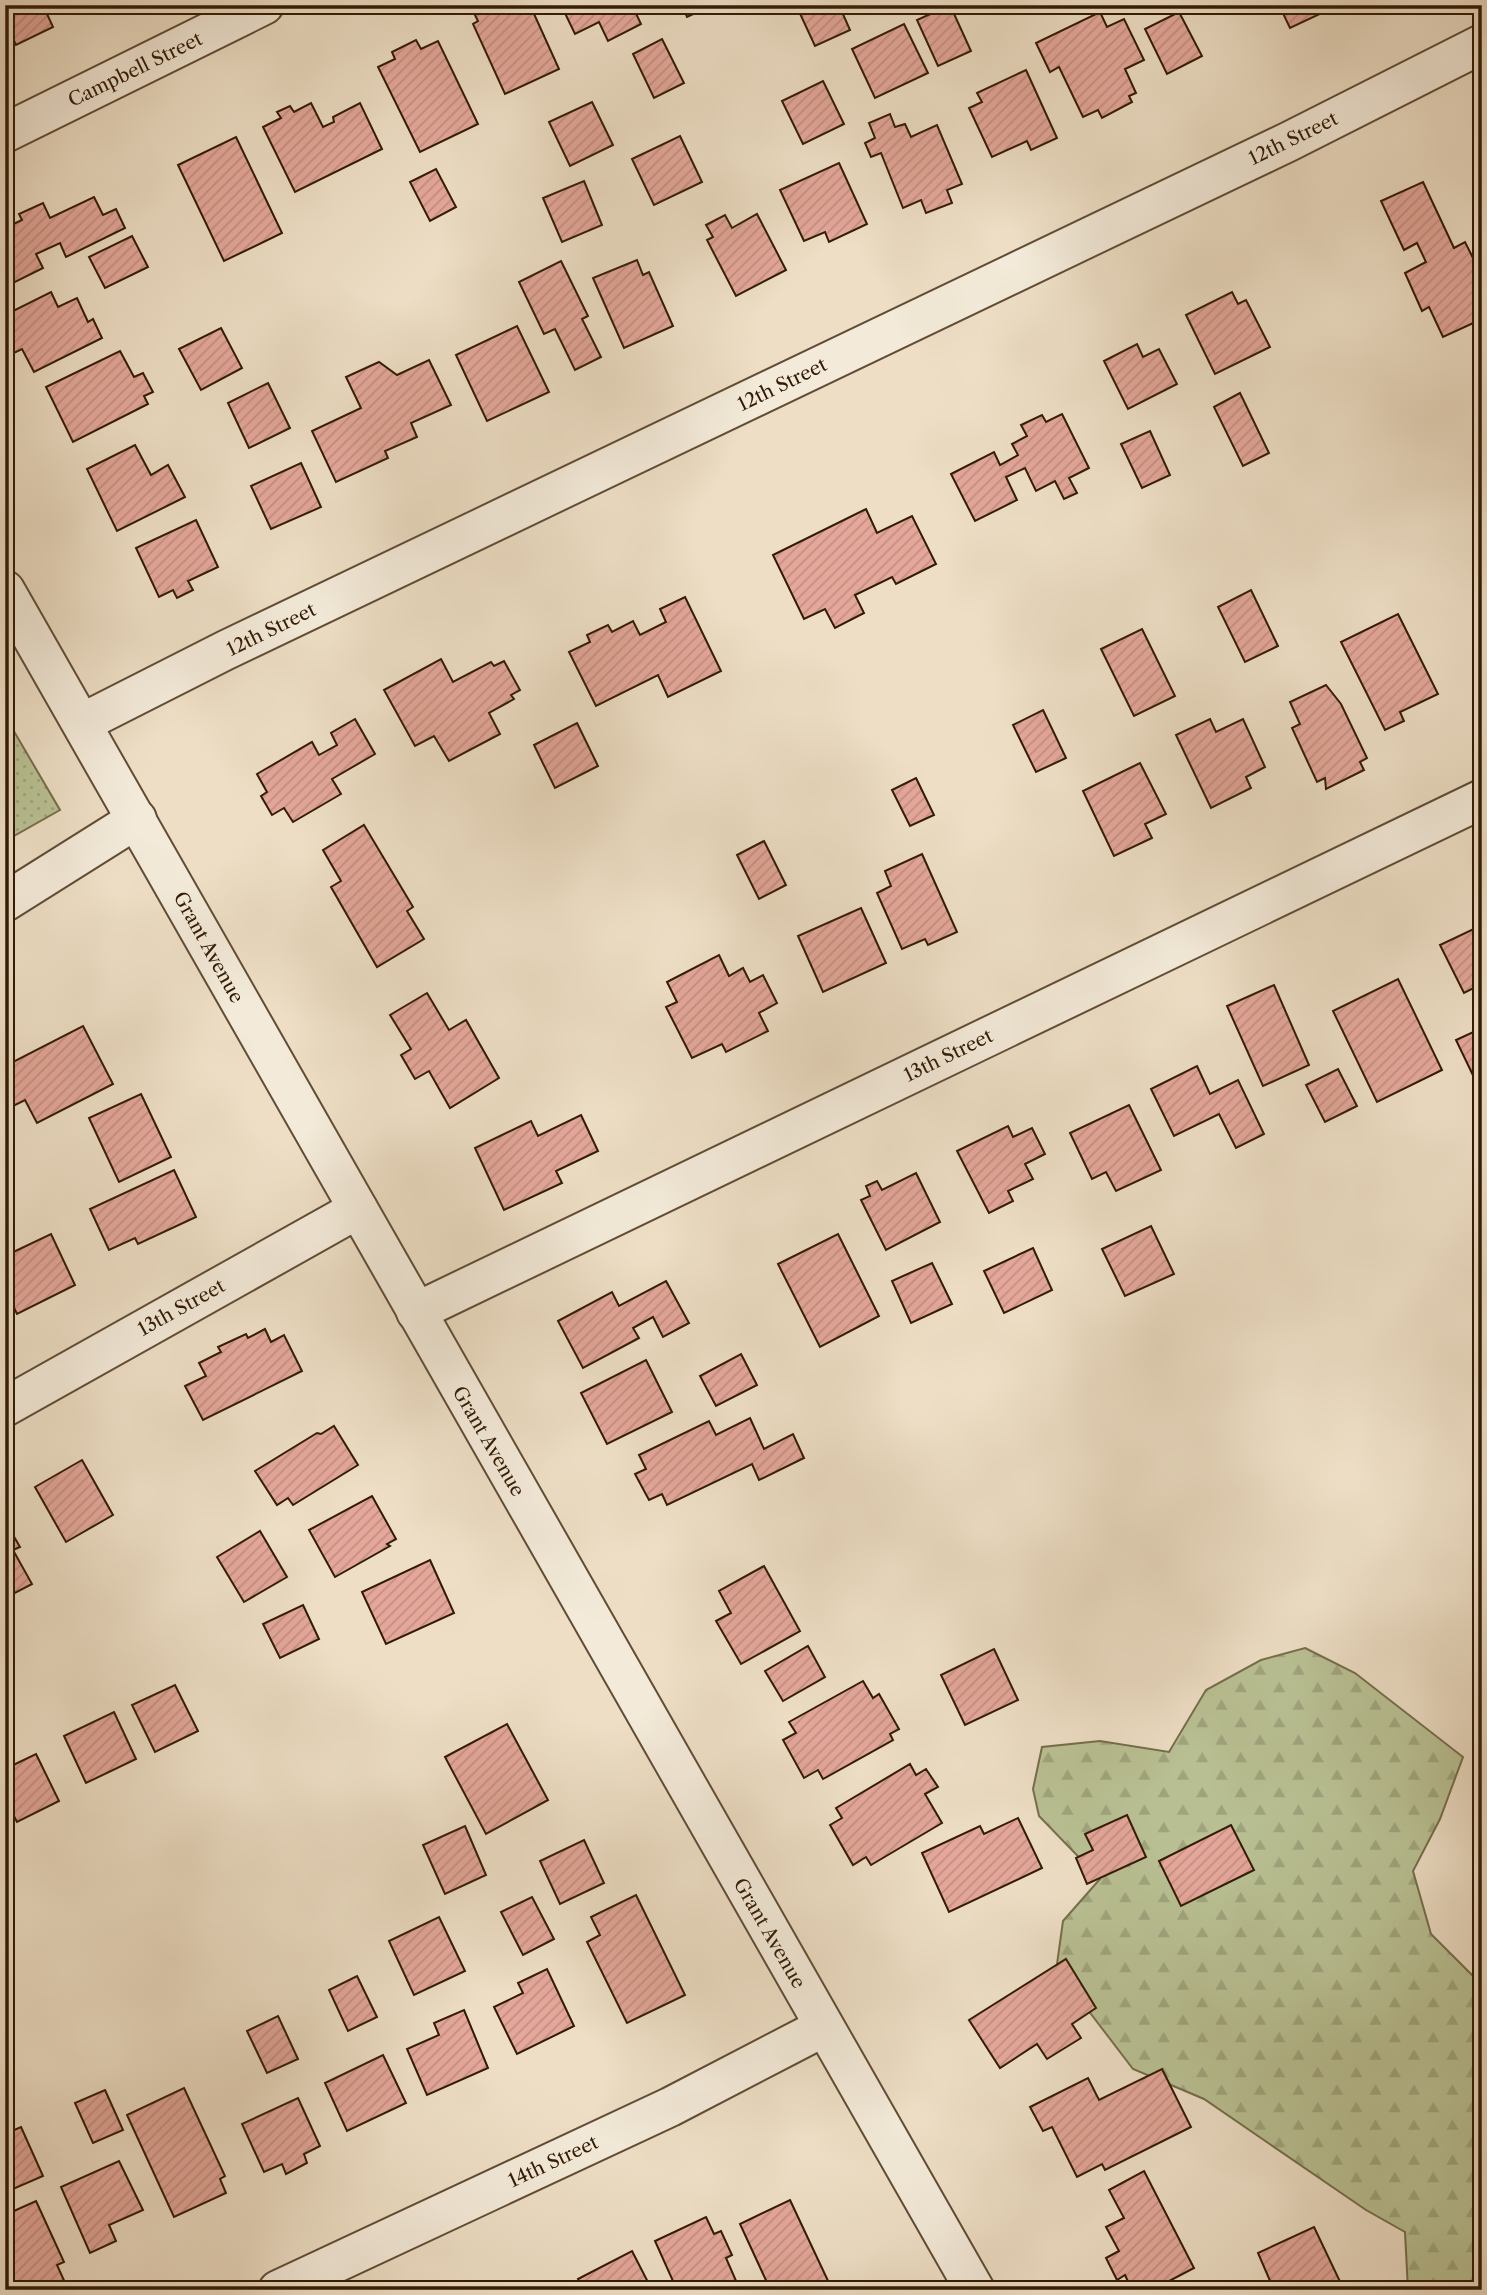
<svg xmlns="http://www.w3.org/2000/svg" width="1487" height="2295" font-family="'Libre Caslon Text',serif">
<defs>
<pattern id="grass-dots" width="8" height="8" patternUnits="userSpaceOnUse" patternTransform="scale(1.75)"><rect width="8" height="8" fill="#b9c194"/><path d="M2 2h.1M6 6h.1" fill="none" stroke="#a0a57e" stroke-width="1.8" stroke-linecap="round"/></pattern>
<pattern id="forest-firs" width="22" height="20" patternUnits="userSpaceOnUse" patternTransform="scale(1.75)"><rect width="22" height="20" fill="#b9c194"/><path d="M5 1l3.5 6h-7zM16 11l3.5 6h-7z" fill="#a0a57e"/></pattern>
<pattern id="building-hatch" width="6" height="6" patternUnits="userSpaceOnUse" patternTransform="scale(1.75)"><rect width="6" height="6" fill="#e4a79a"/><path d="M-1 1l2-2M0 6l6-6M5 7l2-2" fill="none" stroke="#c48f83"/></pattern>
</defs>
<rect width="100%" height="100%" fill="#eddec5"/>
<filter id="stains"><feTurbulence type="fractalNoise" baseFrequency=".00286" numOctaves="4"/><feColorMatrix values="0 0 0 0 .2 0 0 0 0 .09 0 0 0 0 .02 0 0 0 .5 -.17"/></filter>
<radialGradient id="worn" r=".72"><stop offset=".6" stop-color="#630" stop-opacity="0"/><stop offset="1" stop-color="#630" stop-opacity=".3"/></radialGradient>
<path fill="url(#grass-dots)" stroke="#766e4c" stroke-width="2" d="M5 716 60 810 5 841Z"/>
<path fill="url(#forest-firs)" stroke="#766e4c" stroke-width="2" d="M1305 1648 1355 1673 1463 1757 1440 1819 1413 1871 1431 1934 1482 1985V2290H1408L1405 2232 1366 2210 1204 2099 1133 2069 1078 1997 1057 1964 1063 1921 1100 1879 1039 1816 1033 1789 1042 1747 1100 1741 1169 1752 1206 1690 1261 1660Z"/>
<g fill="url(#building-hatch)" stroke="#321b05" stroke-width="2">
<path d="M5 5H50L53 11 47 14 53 27 16 45 9 30 5 32Z"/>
<path d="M470 5H530L559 69 505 94 473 24 478 21Z"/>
<path d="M561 5H632L641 24 608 41 599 22 575 34Z"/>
<path d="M682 5H713L687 17Z"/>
<path d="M796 5H839L850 30 815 46Z"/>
<path d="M950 5 971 51 938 66 917 20Z"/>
<path d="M1279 5H1321L1324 12 1290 28Z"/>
<path d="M1100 12 1107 27 1124 19 1144 60 1125 69 1136 93 1129 96 1132 102 1102 118 1098 110 1083 117 1059 67 1050 72 1036 43Z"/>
<path d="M1179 12 1202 56 1167 74 1145 29Z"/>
<path d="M904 24 928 73 875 98 852 49Z"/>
<path d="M662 39 684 83 654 98 633 54Z"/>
<path d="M416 40 421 49 438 41 478 124 420 152 378 67 395 59 392 52Z"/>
<path d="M1026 70 1057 138 1031 150 1027 141 992 157 969 108 982 102 977 93Z"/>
<path d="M823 81 844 124 803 144 782 101Z"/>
<path d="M592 102 613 145 570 166 549 122Z"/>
<path d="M311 103 323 127 334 122 333 117 360 103 382 149 295 192 263 127 281 118 277 112 290 106 294 112Z"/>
<path d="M890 114 895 127 905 124 911 137 937 125 962 184 947 190 952 203 926 213 921 200 903 208 881 153 871 157 865 143 875 138 869 123Z"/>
<path d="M680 136 702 182 654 205 632 159Z"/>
<path d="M236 137 282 233 224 261 178 165Z"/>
<path d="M839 163 867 224 829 242 825 232 804 241 780 190Z"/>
<path d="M436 169 456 207 430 221 410 182Z"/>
<path d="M584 181 602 225 562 242 543 198Z"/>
<path d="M1423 182 1454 248 1465 242 1475 262 1480 259 1482 263V319L1443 337 1429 307 1422 311 1405 273 1426 262 1417 243 1404 250 1381 201Z"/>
<path d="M94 197 103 215 116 209 125 228 66 257 60 243 36 254 43 268 5 287V228L22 220 19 214 43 203 50 218Z"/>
<path d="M757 214 786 270 736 296 707 240 713 237 706 225 725 215 732 228Z"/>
<path d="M132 236 148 267 105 288 89 257Z"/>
<path d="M637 260 643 275 649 272 673 326 624 348 593 278Z"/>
<path d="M561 261 588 316 582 319 601 357 575 370 555 329 544 334 519 282Z"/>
<path d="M51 292 58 307 77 298 88 322 93 319 102 338 34 372 22 349 14 353 7 339 14 336 5 315Z"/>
<path d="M1232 292 1238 304 1246 300 1270 347 1215 374 1186 315Z"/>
<path d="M517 326 549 392 487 421 456 355Z"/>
<path d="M221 328 242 368 201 390 179 349Z"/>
<path d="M1137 344 1143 357 1159 349 1177 384 1128 409 1104 361Z"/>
<path d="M120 351 134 377 143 373 153 392 144 396 148 404 73 442 46 387Z"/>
<path d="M429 360 451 405 411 423 417 437 385 451 388 458 336 482 312 431 361 408 346 377 379 362 397 375Z"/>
<path d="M268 383 290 428 249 448 228 403Z"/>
<path d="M1240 393 1269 453 1243 466 1214 407Z"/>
<path d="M1062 414 1089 468 1069 478 1077 493 1064 499 1055 481 1036 491 1025 468 1006 477 1017 500 975 521 951 474 994 452 1000 465 1018 455 1012 444 1027 436 1021 425 1042 415 1046 422Z"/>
<path d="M1150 431 1170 475 1142 488 1121 444Z"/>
<path d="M135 445 151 475 168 465 185 497 117 531 87 469Z"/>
<path d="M301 463 321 507 271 529 251 486Z"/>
<path d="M866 509 877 533 912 516 936 564 896 584 892 577 855 595 864 613 835 628 825 609 804 619 773 555Z"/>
<path d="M196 520 218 567 188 581 193 590 177 598 173 590 159 597 136 548Z"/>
<path d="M1251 590 1278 646 1245 662 1218 607Z"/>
<path d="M685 597 721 671 668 697 658 675 596 706 569 652 590 642 587 635 608 625 612 632 633 621 640 635 666 622 660 609Z"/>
<path d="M1398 614 1438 694 1400 712 1404 721 1385 730 1341 642Z"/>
<path d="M1142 629 1175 696 1134 716 1101 649Z"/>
<path d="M441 659 453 682 491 662 494 666 504 661 520 690 511 695 514 699 489 713 500 734 449 761 434 736 415 746 384 690Z"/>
<path d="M1326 685 1341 704 1367 758 1360 762 1364 770 1326 789 1325 778 1317 782 1292 728 1300 724 1290 702Z"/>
<path d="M1043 710 1066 758 1036 772 1013 725Z"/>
<path d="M355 719 375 754 332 779 341 794 293 822 284 808 272 815 261 796 267 792 257 774 312 742 319 755 337 745 331 733Z"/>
<path d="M1210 719 1216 732 1243 719 1265 767 1246 777 1251 788 1211 808 1176 735Z"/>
<path d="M577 723 598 766 555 788 534 745Z"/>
<path d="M1140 763 1166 814 1145 824 1152 838 1114 856 1083 791Z"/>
<path d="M916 778 934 815 910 826 892 790Z"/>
<path d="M364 825 413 907 407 911 424 939 377 967 331 887 341 881 323 850Z"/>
<path d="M764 841 786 885 759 899 737 855Z"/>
<path d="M922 854 957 932 928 945 925 939 902 949 877 893 891 886 885 871Z"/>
<path d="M861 908 886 963 823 992 798 936Z"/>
<path d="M1482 925V984L1464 993 1440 945Z"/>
<path d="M719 955 729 976 743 968 750 982 763 975 777 1003 759 1013 768 1031 726 1052 722 1044 692 1058 666 1007 677 1002 667 982Z"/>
<path d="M1398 979 1442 1070 1377 1102 1333 1011Z"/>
<path d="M1274 985 1309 1065 1263 1086 1227 1006Z"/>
<path d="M427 993 449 1030 466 1020 499 1078 450 1108 429 1071 415 1079 401 1055 411 1049 390 1015Z"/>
<path d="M83 1026 113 1084 37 1123 25 1100 7 1109 5 1066Z"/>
<path d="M1482 1028V1094L1456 1040Z"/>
<path d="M1197 1066 1210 1094 1238 1080 1264 1134 1236 1148 1219 1114 1174 1136 1151 1089Z"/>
<path d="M1338 1069 1357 1106 1325 1122 1306 1085Z"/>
<path d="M141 1094 171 1157 119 1182 89 1118Z"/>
<path d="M1129 1105 1161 1170 1116 1191 1106 1172 1092 1179 1070 1133Z"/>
<path d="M581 1115 598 1151 556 1171 562 1183 504 1210 475 1148 531 1121 538 1136Z"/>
<path d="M1008 1126 1013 1137 1032 1128 1045 1154 1025 1164 1033 1179 1008 1191 1013 1201 989 1213 957 1151Z"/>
<path d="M174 1170 196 1217 138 1244 135 1238 109 1250 90 1209Z"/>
<path d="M916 1173 940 1222 886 1250 861 1200 870 1196 866 1186 877 1181 882 1190Z"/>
<path d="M1151 1226 1174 1274 1125 1296 1102 1249Z"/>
<path d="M51 1234 75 1285 17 1314 5 1289V1256Z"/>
<path d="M838 1234 879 1316 820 1347 778 1264Z"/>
<path d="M1033 1248 1052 1290 1004 1313 984 1271Z"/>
<path d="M932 1263 952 1304 911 1323 892 1281Z"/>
<path d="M666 1281 689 1323 663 1337 653 1317 633 1328 639 1338 583 1368 558 1321 612 1292 619 1306Z"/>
<path d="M265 1329 271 1342 284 1335 302 1371 203 1420 185 1386 206 1376 199 1363 221 1352 218 1347 246 1334 248 1338Z"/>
<path d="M741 1354 757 1385 716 1406 700 1376Z"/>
<path d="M646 1360 672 1412 607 1444 581 1393Z"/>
<path d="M750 1418 764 1449 793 1434 804 1458 759 1480 752 1464 667 1505 662 1494 649 1500 635 1474 646 1469 639 1455 709 1421 716 1435Z"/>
<path d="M334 1426 358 1465 293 1505 288 1498 277 1505 255 1471 317 1433 321 1434Z"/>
<path d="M82 1460 113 1515 66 1542 35 1487Z"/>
<path d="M372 1496 396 1539 387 1544 390 1546 335 1577 309 1530Z"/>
<path d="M5 1521 20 1547 13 1550 32 1584 11 1595 5 1585Z"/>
<path d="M260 1531 287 1577 244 1602 217 1557Z"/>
<path d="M430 1560 454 1613 386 1644 362 1592Z"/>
<path d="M764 1566 800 1631 741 1664 716 1621 731 1613 719 1591Z"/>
<path d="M303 1605 319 1639 280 1658 263 1624Z"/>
<path d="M808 1646 825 1677 783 1701 765 1671Z"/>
<path d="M994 1649 1018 1700 965 1725 941 1675Z"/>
<path d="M863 1681 873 1698 879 1694 899 1729 890 1734 893 1740 823 1779 818 1770 804 1778 783 1740 796 1733 789 1722Z"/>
<path d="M175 1685 198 1731 155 1752 132 1705Z"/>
<path d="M114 1712 136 1759 86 1783 64 1736Z"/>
<path d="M507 1724 548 1800 486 1834 445 1757Z"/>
<path d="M36 1754 59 1801 17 1822 5 1799V1769Z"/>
<path d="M910 1764 916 1775 926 1769 938 1787 925 1794 942 1823 871 1865 866 1857 853 1865 830 1825 842 1818 836 1808Z"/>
<path d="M1127 1815 1146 1857 1087 1884 1076 1858 1093 1850 1085 1834Z"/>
<path d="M1018 1818 1042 1868 949 1912 922 1853 980 1826 984 1834Z"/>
<path d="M1231 1825 1254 1870 1181 1906 1159 1861Z"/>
<path d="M465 1826 486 1875 445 1894 423 1845Z"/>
<path d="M584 1840 604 1883 560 1904 540 1861Z"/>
<path d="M636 1895 685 1995 627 2023 587 1942 600 1935 591 1917Z"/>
<path d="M532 1897 554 1939 523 1955 501 1912Z"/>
<path d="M439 1917 465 1971 414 1995 389 1941Z"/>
<path d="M1066 1959 1096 2008 1072 2024 1081 2038 1047 2059 1037 2044 1000 2068 969 2020Z"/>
<path d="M547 1969 574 2026 517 2054 494 2007 523 1993 518 1983Z"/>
<path d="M357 1976 377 2017 348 2031 329 1990Z"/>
<path d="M464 2010 488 2068 427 2095 407 2049 439 2035 434 2023Z"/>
<path d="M278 2016 298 2059 267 2073 247 2031Z"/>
<path d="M383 2055 406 2103 347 2131 325 2083Z"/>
<path d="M1162 2069 1191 2127 1105 2170 1102 2164 1077 2177 1052 2127 1043 2131 1030 2107 1088 2078 1099 2100Z"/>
<path d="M184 2088 225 2176 220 2179 226 2193 174 2217 127 2115Z"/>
<path d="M105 2090 123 2130 93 2143 75 2103Z"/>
<path d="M298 2098 320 2146 304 2154 307 2163 286 2174 282 2164 264 2172 242 2124Z"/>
<path d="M21 2127 43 2176 13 2189 5 2171V2134Z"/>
<path d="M119 2161 143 2210 109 2225 116 2241 90 2253 61 2187Z"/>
<path d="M1144 2171 1194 2268 1152 2290H1132L1125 2275 1117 2280 1106 2258 1119 2251 1106 2227 1124 2218 1109 2190Z"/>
<path d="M790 2200 829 2283 832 2290H782L779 2285 770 2289 740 2224Z"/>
<path d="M36 2201 64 2262 57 2265 67 2287 61 2290H11L5 2277V2215Z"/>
<path d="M706 2217 714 2234 721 2231 732 2255 726 2258 740 2290H677L655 2241Z"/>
<path d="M1314 2227 1344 2290H1274L1258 2253Z"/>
<path d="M632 2251 652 2290H584L578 2279Z"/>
</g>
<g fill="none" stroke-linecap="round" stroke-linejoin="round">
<defs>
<g id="minor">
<path d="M5 133 264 5"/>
<path d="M5 590 975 2290"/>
<path d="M82 723 226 650 1288 142 1482 44"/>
<path d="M5 902 137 819"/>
<path d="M416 1312 1482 799"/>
<path d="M5 1407 358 1209"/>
<path d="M278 2290 670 2107 824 2027"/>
</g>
</defs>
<use href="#minor" stroke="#614c35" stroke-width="42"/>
<use href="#minor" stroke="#f3ead9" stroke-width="38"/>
</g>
<g text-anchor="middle" stroke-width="5" stroke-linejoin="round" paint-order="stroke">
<g font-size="19" fill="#321b05" stroke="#f3ead9">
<text transform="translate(135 69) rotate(-26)" y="7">Campbell Street</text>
<text transform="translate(1293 138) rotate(-26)" y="7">12th Street</text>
<text transform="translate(782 384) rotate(-26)" y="7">12th Street</text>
<text transform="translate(271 629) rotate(-26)" y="7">12th Street</text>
<text transform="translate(209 947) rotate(61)" y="7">Grant Avenue</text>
<text transform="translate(948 1055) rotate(-26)" y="7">13th Street</text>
<text transform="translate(181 1307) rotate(-29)" y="7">13th Street</text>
<text transform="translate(489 1441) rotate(60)" y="7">Grant Avenue</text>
<text transform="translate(770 1933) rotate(60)" y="7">Grant Avenue</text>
<text transform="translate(553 2161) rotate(-25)" y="7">14th Street</text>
</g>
</g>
<rect width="1487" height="2295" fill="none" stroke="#eddec5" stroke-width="28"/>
<rect x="7" y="7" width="1473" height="2281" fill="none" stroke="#321b05" stroke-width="3.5"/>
<rect x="14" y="14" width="1459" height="2267" fill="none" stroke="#321b05" stroke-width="2"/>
<rect width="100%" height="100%" filter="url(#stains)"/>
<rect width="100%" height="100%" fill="url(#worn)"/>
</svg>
